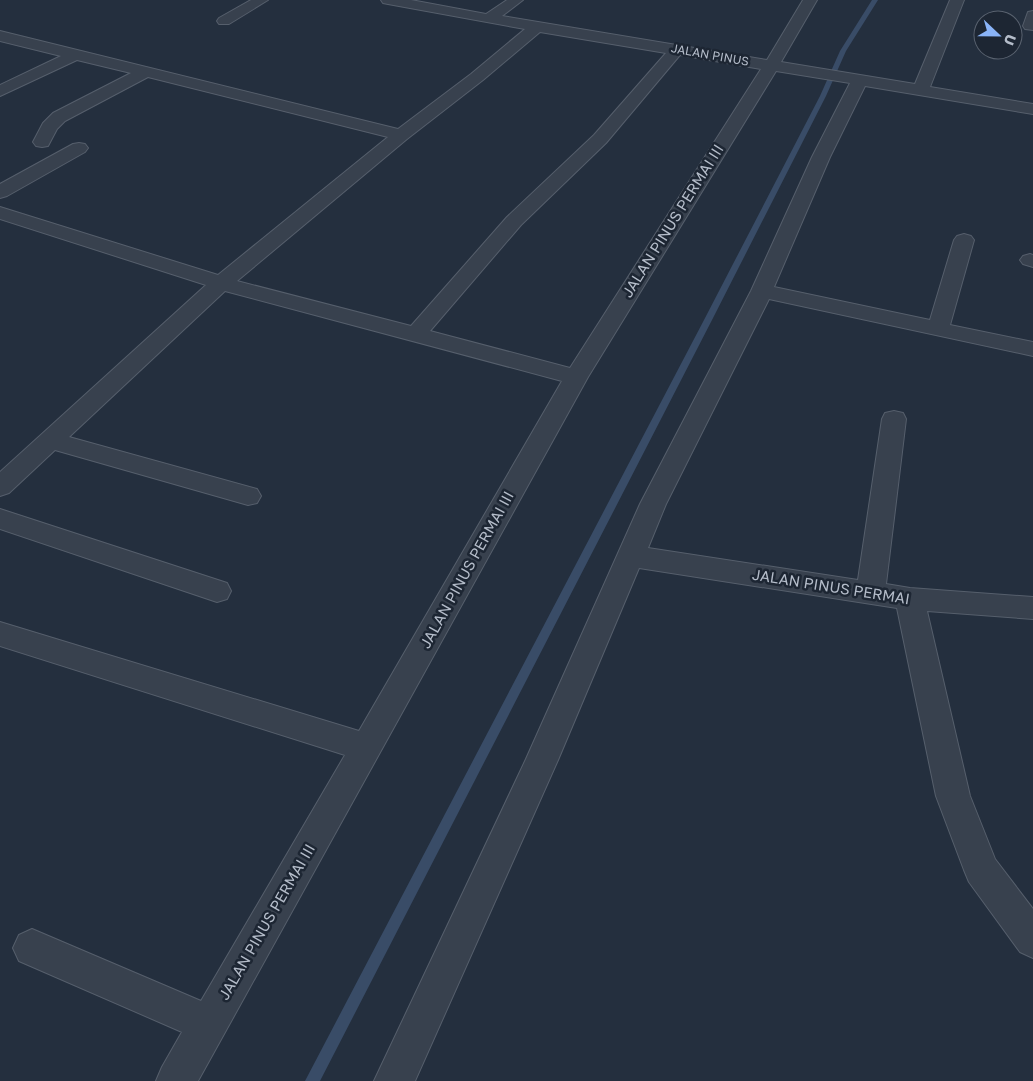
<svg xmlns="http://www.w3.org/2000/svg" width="1033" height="1081" font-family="'Golos Text',sans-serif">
<rect width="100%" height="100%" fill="#242f3e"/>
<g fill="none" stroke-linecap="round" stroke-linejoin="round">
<path fill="#394c67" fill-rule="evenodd" d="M872 0H878L846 51 826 96 712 320 320 1081H305L704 320 820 96 840 51Z"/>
<defs>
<g id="minor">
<path d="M251 0H268L229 24H219L217 21 219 18Z"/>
<path d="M381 0H411L486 14 507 0H523L502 16 767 60 803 0H817L781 62 915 84 950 0H964L930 87 1033 104V114L865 86 830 157 774 287 930 320 954 240 957 236 964 234 971 236 974 240 950 325 1033 342V356L769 299 666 504 648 548 858 580 882 419 885 413 894 411 903 413 906 419 886 584 910 588 1033 597V619L927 611 970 796 995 859 1033 909V958L1020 952 969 882 964 870 936 796 897 608 639 568 558 760 415 1081H374L526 759 640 504 751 291 812 157 850 83 776 71 588 377 198 1081H156L162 1067 182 1032 19 961 13 948 19 935 32 929 201 1001 345 755 0 646V622L359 731 562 381 225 291 69 437 257 489 261 496 257 503 248 505 55 450 9 493 0 496V472L206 285 0 219V207L218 275 388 137 148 77 65 121 57 129 48 146 42 147 36 146 33 142 43 123 53 113 131 73 77 60 0 96V85L61 56 0 41V31L398 129 471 74 525 29 388 4 383 3ZM540 32 666 53 594 135 507 217 411 326 237 281 407 139 483 80ZM680 55 761 69 570 368 430 331 521 225 606 143Z"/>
<path d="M1033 11V30L1025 29 1023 26 1028 12Z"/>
<path d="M79 143 85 144 88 148 85 152 7 196 0 198V184L73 144Z"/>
<path d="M1030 254 1033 255V267L1023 264 1020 260 1023 256Z"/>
<path d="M0 509 227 583 231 591 227 599 217 602 0 529Z"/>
</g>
</defs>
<use href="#minor" stroke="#565f6c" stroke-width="2"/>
<use href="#minor" fill="#38414e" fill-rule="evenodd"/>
</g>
<g text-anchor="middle" stroke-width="5" stroke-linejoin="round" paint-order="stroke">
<g font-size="12" fill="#b4bcc9" stroke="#1d2633">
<text transform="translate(710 55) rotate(10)" y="4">JALAN PINUS</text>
</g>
<g font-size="15" fill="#b4bcc9" stroke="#1d2633">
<text transform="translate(673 221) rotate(-58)" y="5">JALAN PINUS PERMAI III</text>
<text transform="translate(467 570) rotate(-61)" y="5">JALAN PINUS PERMAI III</text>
<text transform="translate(831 587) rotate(9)" y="5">JALAN PINUS PERMAI</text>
<text transform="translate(267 922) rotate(-60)" y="5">JALAN PINUS PERMAI III</text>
</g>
</g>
<g transform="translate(998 35) rotate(112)"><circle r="24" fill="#1d2633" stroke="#59626f"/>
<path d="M0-4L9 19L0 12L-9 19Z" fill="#8ab4f8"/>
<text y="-8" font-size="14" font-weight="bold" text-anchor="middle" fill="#b4bcc9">U</text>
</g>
</svg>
